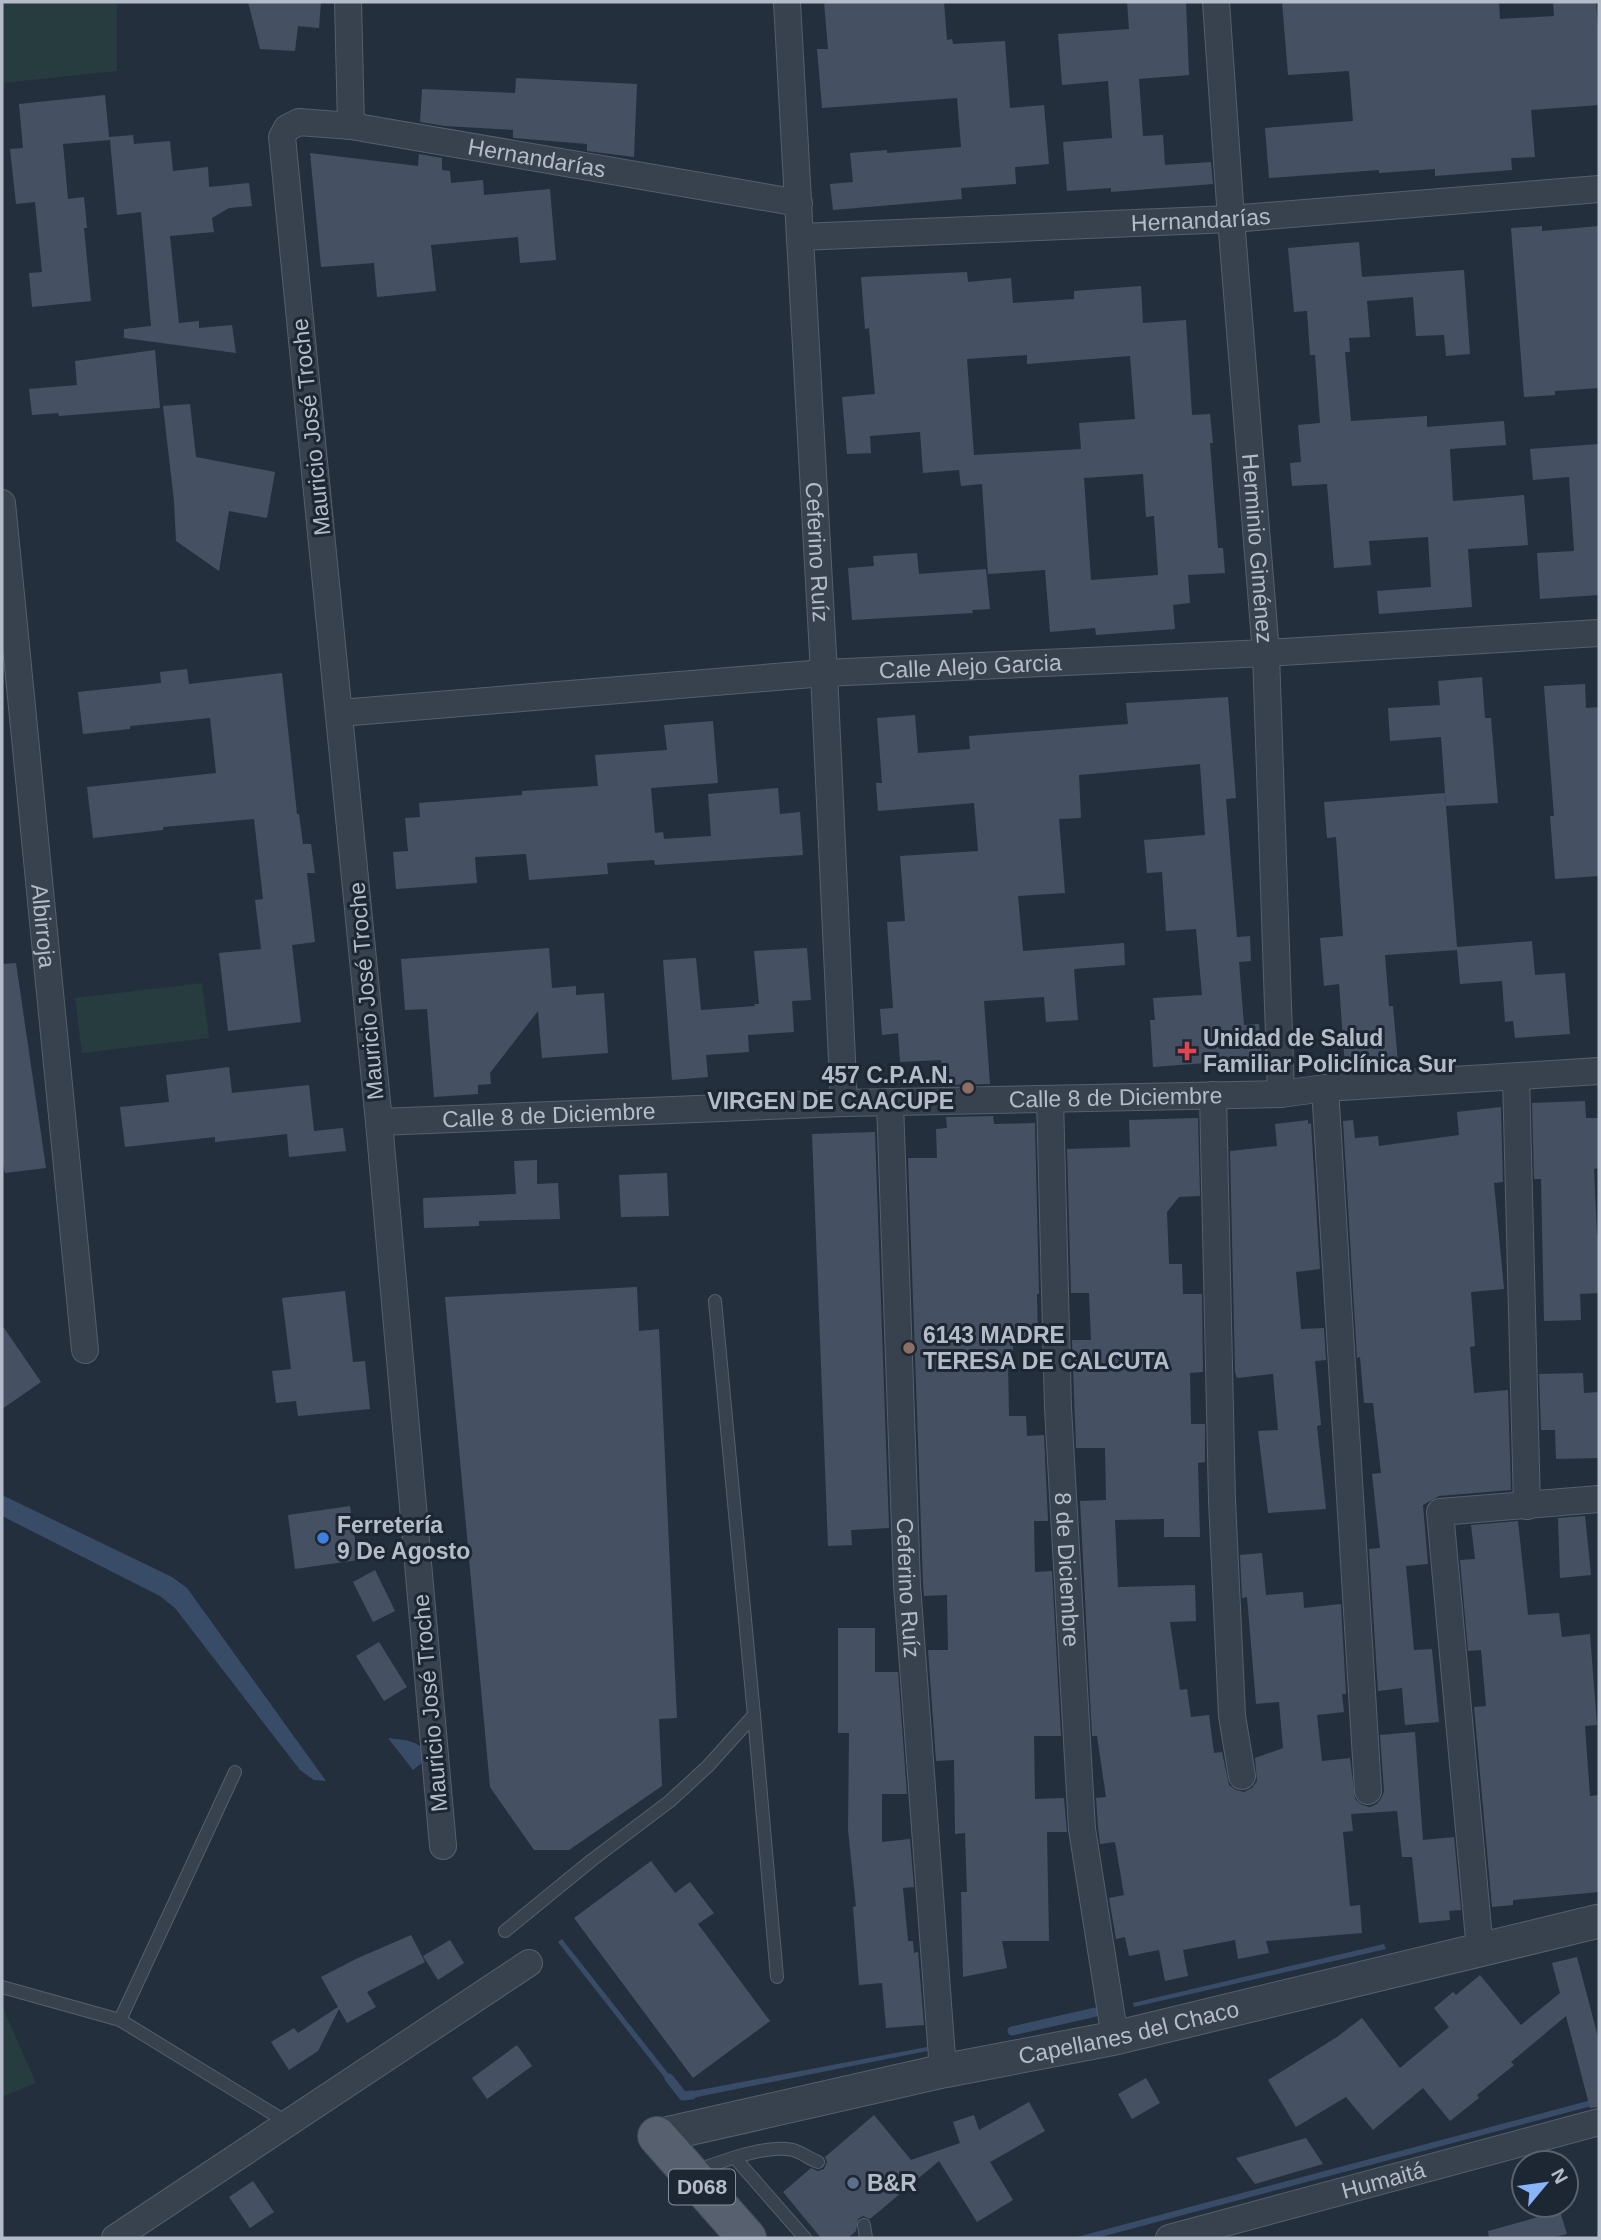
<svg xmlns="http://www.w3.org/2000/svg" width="1601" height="2240" font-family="Helvetica,sans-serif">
<rect width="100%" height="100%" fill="#242f3e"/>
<g fill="#263c3f">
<path d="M2 2H117V71L2 83Z"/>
<path d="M202 983 209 1038 82 1053 75 998Z"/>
<path d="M2 2006 36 2083 2 2097Z"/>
</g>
<g fill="#394c67">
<path d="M2 1495 172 1577 187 1588 326 1781 314 1780 300 1770 175 1608 160 1596 2 1516Z"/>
<path d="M388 1738C408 1741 418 1739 429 1757L413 1770Z"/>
<path d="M562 1939 678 2086 672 2087 558 1942Z"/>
<path d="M1384 1944 1386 1949 1134 2007 1133 2003Z"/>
<path d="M927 2047V2051L687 2099 678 2094Z"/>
<path d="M1599 2098V2104L1097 2238H1073Z"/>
</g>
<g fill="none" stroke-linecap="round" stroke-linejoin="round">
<g stroke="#394c67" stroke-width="9">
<path d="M1012 2031 1096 2012"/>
<path d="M669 2078 683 2096 692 2095"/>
</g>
</g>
<g fill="#455162" fill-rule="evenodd">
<path d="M248 2H321L319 28 298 26 295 51 260 49Z"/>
<path d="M824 2H944L947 40 952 39 953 44 1005 41 1010 108 1044 105 1049 164 1015 167 1016 184 961 188 962 199 833 210 830 184 853 182 850 153 887 150V153L961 147 957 98 822 108 817 49H828Z"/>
<path d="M1127 2H1186L1189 75 1139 79 1143 136 1163 135 1165 165 1211 162 1213 184 1111 192V188L1067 191 1063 142 1112 138 1108 81 1062 85 1058 34 1129 29Z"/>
<path d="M1282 2H1499L1500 19 1554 16 1553 2H1596L1599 42V105L1531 110 1535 157 1511 158 1512 170 1435 176V169L1379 173V170L1269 178 1265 128 1353 121 1349 71 1288 75Z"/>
<path d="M516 78 637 84 634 157 587 151V144L513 138V130L445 126 420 122 422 89 515 93Z"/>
<path d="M105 95 109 137 133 135 134 144 170 141 173 171 208 167 209 187 249 183 252 206 229 208 212 218 214 232 170 236 179 323 199 321V328L232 325 236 353 124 338V329L151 326 141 212 117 215 110 140 63 144 68 199 84 197 87 228H84L91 301 32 307 29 273 42 272 35 202 16 204 10 149 23 148 19 104Z"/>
<path d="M310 153 418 166 419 154 442 158V170L450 171 451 183 483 180 484 195 550 189 556 260 520 263 518 237 431 245 436 291 377 297 374 263 321 267Z"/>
<path d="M1542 226V231L1599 226V388L1555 391V395L1524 397 1511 228Z"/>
<path d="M1359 242 1362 277 1464 270 1470 354 1446 356 1444 335 1416 336 1413 297 1367 301 1370 337 1349 338 1350 352H1345L1351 421 1427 416V427L1504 421 1506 445 1450 449 1453 501 1524 495 1528 545 1468 549 1472 607 1379 614 1377 591 1431 587 1428 537 1369 541 1371 565 1334 568 1327 484 1292 486 1290 463 1301 462 1298 425 1320 423 1315 355H1310L1307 311 1294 312 1288 248Z"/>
<path d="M967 272 968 282 1011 278 1013 303 1074 299V291L1141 286 1143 323 1186 320 1192 415 1210 414 1213 443H1210L1218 548H1223L1225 573 1188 575 1190 603 1173 605 1175 629 1096 635 1095 628 1050 632 1045 570 988 574 982 484 961 486 959 470 923 473 920 432 870 436 871 453 847 454 842 397 875 394 869 328 865 329 861 277ZM1027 355V364L1130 356 1135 419 1079 423 1081 449 974 455 967 359ZM1143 474 1146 517 1154 516 1158 575 1091 580 1084 478Z"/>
<path d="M155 350 160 408 59 416 58 413 32 415 29 389 77 385 75 361Z"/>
<path d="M190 404 196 457 275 472 267 518 229 511 219 571 176 541 174 501 163 406Z"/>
<path d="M1599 444V595L1540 599 1537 553 1574 551 1569 477 1533 480 1530 449Z"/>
<path d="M917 553 919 574 986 569 990 609 972 610 973 613 852 620 848 568 874 566 873 556Z"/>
<path d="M187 669 189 684 282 673 297 814H299L303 844H311L315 873H307L315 942 292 945 301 1022 228 1031 219 953 261 949 255 900 263 899 254 819 163 827V830L93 838 87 787 216 773 210 718 130 726V729L83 734 78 692 161 683 160 672Z"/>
<path d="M1482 677 1485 718H1491L1498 803 1446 806 1441 737 1390 741 1388 708 1440 705 1438 681Z"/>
<path d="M1585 684 1586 708 1599 707V876L1555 879 1550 816H1554L1544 686Z"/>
<path d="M1228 697 1236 798 1226 799 1237 937 1250 936 1251 961 1239 962 1244 1025 1259 1024 1263 1069 1220 1073 1219 1062 1153 1067 1150 1020H1155L1153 998 1202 995 1196 929 1166 931 1162 872 1147 873 1144 840 1205 835 1200 764 1079 775 1081 818 1059 819 1065 893 1018 896 1023 951 1124 943 1125 965 1074 969 1078 1020 1046 1022 1044 997 984 1001 990 1084 943 1085 941 1060 900 1062 898 1033 882 1035 880 1009 893 1008 887 922 905 921 900 856 978 851 974 803 878 811 876 783H882L877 718 915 715 918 753 970 749 969 736 1128 724 1126 703Z"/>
<path d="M713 721 718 783 651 788 655 833 663 832 664 839 711 836 708 794 778 788 780 814 800 812 803 855 655 865 654 860 607 863 608 874 529 880 526 854 475 857 477 883 396 889 393 852 408 851 405 818 420 817 419 803 522 795V791L598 786 595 755 667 750 664 725Z"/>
<path d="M1445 793 1457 947 1532 941 1535 975 1565 973 1570 1034 1515 1038 1513 1021 1505 1022 1502 981 1460 984 1457 950 1385 955 1389 1006H1393L1398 1063 1345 1067 1339 984 1324 986 1320 938 1343 936 1336 837 1327 838 1324 802Z"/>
<path d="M549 948 552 988 576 986V995L604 993 608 1053 542 1058 538 1011 490 1073 491 1084 478 1085V1094L434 1097 427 1009 405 1010 401 959Z"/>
<path d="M807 948 811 1000 792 1001 794 1032 748 1035 749 1052 706 1055 708 1077 672 1080 663 960 696 958 701 1010 755 1006 754 1004H759L754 951Z"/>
<path d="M16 963 46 1168 5 1173 2 1161V964Z"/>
<path d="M229 1067 232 1093 309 1085 314 1131 343 1128 346 1151 289 1157 287 1134 215 1142V1137L125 1147 120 1107 169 1102 166 1075Z"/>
<path d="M1585 1101 1586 1118H1599V1168L1594 1169 1597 1235H1599V1293L1580 1294 1581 1320 1544 1321 1541 1179H1534L1532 1103Z"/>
<path d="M1501 1107 1503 1182 1494 1183 1504 1289 1471 1292 1475 1346 1470 1347 1474 1393 1508 1390 1511 1490 1439 1496 1423 1505 1428 1564 1406 1566 1414 1650 1432 1649 1439 1722 1405 1725 1402 1688 1378 1691 1369 1549 1380 1548 1372 1474 1381 1473 1373 1403H1364L1360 1357 1357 1358 1343 1121 1353 1120 1355 1138 1378 1136 1379 1146 1459 1135 1457 1112Z"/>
<path d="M993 1116 994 1124 1035 1123 1039 1294H1037L1038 1340 1013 1341V1361L1008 1362 1009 1416H1026L1027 1436 1044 1435 1048 1521H1034L1035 1572 1052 1571 1061 1736H1034L1035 1799 1064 1798 1067 1832H1047L1049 1941H1002L1007 1968 963 1977 961 1892H967L965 1833 955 1834 954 1760 936 1761 928 1650H948L947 1595 924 1596 923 1584 908 1158H937L936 1129 947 1128 946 1117Z"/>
<path d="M1198 1118 1200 1196 1179 1197 1167 1212 1169 1264H1182L1183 1294H1202L1203 1372 1190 1373 1191 1424H1205V1462L1198 1463 1200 1537H1164V1519L1115 1520 1118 1587 1195 1585 1196 1621 1170 1622 1180 1690 1187 1689 1191 1717 1209 1715 1214 1753 1222 1752 1229 1785 1236 1790 1244 1792 1252 1788 1257 1781 1255 1758 1283 1748 1279 1702 1256 1704 1247 1597 1242 1598 1240 1555 1262 1553 1266 1595 1303 1592 1304 1608 1341 1604 1346 1694H1342L1344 1712 1317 1715 1322 1761 1350 1758 1355 1799 1362 1805 1370 1807 1377 1804 1382 1797 1384 1791 1380 1735 1415 1732 1423 1840 1454 1837 1461 1910 1449 1911 1450 1920 1419 1923 1412 1857H1402L1397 1811 1351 1814 1353 1831 1343 1832 1350 1906 1360 1905 1362 1933 1266 1941 1269 1953 1238 1959 1235 1940 1183 1950 1188 1976 1165 1981 1159 1950 1129 1956 1125 1937 1116 1939 1109 1898 1124 1895 1115 1842 1100 1844 1098 1827 1096 1798 1106 1797 1097 1736H1092L1080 1501 1106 1500 1105 1448H1076L1072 1340H1091L1089 1293H1071L1067 1149 1130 1147 1129 1120Z"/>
<path d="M1308 1120V1124L1311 1123 1320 1269 1296 1272 1301 1329 1324 1328 1326 1360 1315 1361 1321 1425 1317 1426 1326 1509 1268 1513 1258 1431 1278 1430 1273 1374 1237 1378 1235 1372 1230 1151 1277 1146 1275 1124Z"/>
<path d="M875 1132 889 1528 851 1530 852 1545 828 1546 812 1134Z"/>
<path d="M537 1160V1184L558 1183 560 1219 479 1221V1226L424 1228 423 1198 516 1194 514 1161Z"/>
<path d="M667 1173 669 1216 621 1217 619 1175Z"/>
<path d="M637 1287 639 1331 659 1329 677 1718 659 1719 662 1786 569 1850H534L490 1787 445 1297Z"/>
<path d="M345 1291 353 1362 365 1361 370 1409 298 1416 296 1401 276 1403 272 1371 291 1369 282 1298Z"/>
<path d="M2 1325 41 1382 2 1409Z"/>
<path d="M1583 1373 1584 1393 1599 1392V1458L1556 1459 1555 1430H1541L1539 1374Z"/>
<path d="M350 1506 358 1560 295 1569 288 1515Z"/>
<path d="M1585 1516 1591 1575 1560 1578 1558 1518Z"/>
<path d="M1518 1521 1528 1615 1559 1613 1562 1637 1590 1634 1597 1725 1585 1726 1590 1796 1599 1795V1892L1513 1900V1905L1492 1907 1474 1707 1486 1706 1481 1650 1468 1651 1460 1560 1475 1559 1471 1525Z"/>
<path d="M375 1570 395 1611 373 1622 353 1582Z"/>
<path d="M838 1628H875V1672H898L907 1794H882V1842L910 1839 914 1887 903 1888 908 1941H913L914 1953 918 1952 924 2025 886 2028 882 1983 859 1985 853 1907 856 1906 848 1830 849 1733H838Z"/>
<path d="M379 1642 407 1687 384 1701 356 1656Z"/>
<path d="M651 1861 675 1893 690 1882 714 1913 698 1924 770 2021 693 2078 574 1918Z"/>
<path d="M411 1935 425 1962 367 1992 376 2007 347 2023 339 2009 318 2051 289 2070 271 2042 294 2028 298 2033 338 2007 321 1977 358 1958Z"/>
<path d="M450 1940 464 1963 438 1980 423 1956Z"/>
<path d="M1577 1957 1599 2041V2107L1590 2108 1566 2016 1511 2062 1514 2065 1477 2095 1479 2098 1450 2121 1423 2088 1373 2130 1346 2097 1296 2127 1268 2080 1337 2037 1362 2018 1400 2068 1449 2027 1434 2008 1453 1992 1456 1995 1480 1975 1521 2025 1560 1993 1552 1963Z"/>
<path d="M517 2045 532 2066 487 2099 472 2078Z"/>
<path d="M1146 2078 1160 2103 1132 2119 1118 2094Z"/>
<path d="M1029 2102 1045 2131 990 2162 1013 2200 977 2222 939 2161 870 2219 863 2216 858 2219 856 2231 848 2238H821L783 2192 811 2168 818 2171 824 2169 827 2162 825 2157 874 2115 911 2160 960 2143 953 2122 974 2115 979 2130Z"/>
<path d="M1306 2138 1323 2164 1255 2184 1236 2158Z"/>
<path d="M253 2181 274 2212 250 2228 229 2197Z"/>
<path d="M1560 2211 1567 2234 1551 2238H1489L1488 2231Z"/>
</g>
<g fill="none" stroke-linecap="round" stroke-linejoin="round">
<defs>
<g id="service">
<path d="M754 1715 777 1977"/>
<path d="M505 1931 592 1860 670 1801 708 1766 754 1715 715 1301"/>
<path d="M2 1987 120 2020 288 2123"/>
<path d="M120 2020 235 1772"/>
<path d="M735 2158 805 2238"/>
<path d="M695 2171C721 2162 765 2144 793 2150 801 2152 810 2159 818 2162"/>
<path d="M864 2225 866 2238"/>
</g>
<g id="minor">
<path d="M348 2 351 126"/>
<path id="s1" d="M787 2 824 673 844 1103"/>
<path id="s2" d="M1216 2 1231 219 1266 653 1281 1094"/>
<path id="s3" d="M800 237 1231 219 1599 189"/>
<path id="s4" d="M2 503 85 1350"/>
<path id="s5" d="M340 713 824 673 1266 653 1599 633"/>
<path d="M1516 1077 1527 1506"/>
<path d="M1325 1088 1368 1791"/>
<path d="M1213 1095 1222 1500 1232 1716 1242 1776"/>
<path id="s6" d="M1050 1099 1058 1408 1082 1829 1115 2038"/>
<path id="s7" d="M890 1103 907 1585 943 2071"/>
<path id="s8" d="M379 1122 844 1103 1281 1094 1325 1088 1599 1071"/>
<path id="s9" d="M443 1846 379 1122 282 137 287 128 299 122 351 126 799 203"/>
<path d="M1480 1950 1440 1512 1599 1499"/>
<path d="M115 2238 529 1963"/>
<path id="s10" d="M1169 2238 1599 2122"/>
</g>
<g id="tertiary">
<path id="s11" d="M657 2136 943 2071 1115 2038 1599 1921"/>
</g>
<path id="primary" d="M657 2136 747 2238"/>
</defs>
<use href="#service" stroke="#565f6c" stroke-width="14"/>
<use href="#minor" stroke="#565f6c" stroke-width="28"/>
<use href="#tertiary" stroke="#565f6c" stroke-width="35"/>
<use href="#primary" stroke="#414a57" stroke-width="40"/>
<use href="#service" stroke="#38414e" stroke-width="12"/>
<use href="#minor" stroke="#38414e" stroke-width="26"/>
<use href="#tertiary" stroke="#38414e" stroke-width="33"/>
<use href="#primary" stroke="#56606e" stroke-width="38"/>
</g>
<path fill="#e0444e" stroke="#1d2633" stroke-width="2.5" d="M1183.5 1040.5h7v7h7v7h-7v7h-7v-7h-7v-7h7z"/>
<g fill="#8d6e63" stroke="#1d2633" stroke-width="2.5">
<circle cx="968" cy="1088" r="7"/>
<circle cx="909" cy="1348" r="7"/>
</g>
<circle fill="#3f7fe0" stroke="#1d2633" stroke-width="2.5" cx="323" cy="1538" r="7"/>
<circle fill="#5c6f8a" stroke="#1d2633" stroke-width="2.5" cx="853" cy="2183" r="7"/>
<g text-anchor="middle" stroke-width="6" stroke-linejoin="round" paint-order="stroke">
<rect fill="#1d2633" stroke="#878f9c" stroke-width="2" x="669" y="2169.5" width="66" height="35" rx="5"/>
<g font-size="21" font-weight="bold" fill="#b4bcc9">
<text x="702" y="2194">D068</text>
</g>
<g font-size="23" fill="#b4bcc9" stroke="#1d2633">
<text dy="8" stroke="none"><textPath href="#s9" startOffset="1981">Hernandarías</textPath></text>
<text dy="8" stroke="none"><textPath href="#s3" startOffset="401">Hernandarías</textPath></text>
<text transform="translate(311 427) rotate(-96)" y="8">Mauricio José Troche</text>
<text dy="8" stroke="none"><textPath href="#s2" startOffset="548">Herminio Giménez</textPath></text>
<text dy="8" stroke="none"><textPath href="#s1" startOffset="551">Ceferino Ruíz</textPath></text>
<text dy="8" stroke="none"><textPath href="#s5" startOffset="632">Calle Alejo Garcia</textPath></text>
<text dy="8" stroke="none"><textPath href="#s4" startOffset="425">Albirroja</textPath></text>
<text transform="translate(366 991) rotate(-95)" y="8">Mauricio José Troche</text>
<text dy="8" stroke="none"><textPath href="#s8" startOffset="737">Calle 8 de Diciembre</textPath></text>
<text dy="8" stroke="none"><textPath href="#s8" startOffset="170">Calle 8 de Diciembre</textPath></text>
<text dy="8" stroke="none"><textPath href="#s6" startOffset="471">8 de Diciembre</textPath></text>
<text dy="8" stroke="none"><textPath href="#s7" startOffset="485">Ceferino Ruíz</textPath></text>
<text transform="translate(430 1703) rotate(-95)" y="8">Mauricio José Troche</text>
<text dy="8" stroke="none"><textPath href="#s11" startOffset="483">Capellanes del Chaco</textPath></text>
<text dy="8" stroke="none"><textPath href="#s10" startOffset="222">Humaitá</textPath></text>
</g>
<g font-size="23" font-weight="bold" fill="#b4bcc9" stroke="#1d2633" text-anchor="start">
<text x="1203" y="1046">Unidad de Salud<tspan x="1203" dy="26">Familiar Policlínica Sur</tspan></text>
<text x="954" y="1083" text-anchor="end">457 C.P.A.N.<tspan x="954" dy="26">VIRGEN DE CAACUPE</tspan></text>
<text x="923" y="1343">6143 MADRE<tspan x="923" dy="26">TERESA DE CALCUTA</tspan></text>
<text x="337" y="1533">Ferretería<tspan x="337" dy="26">9 De Agosto</tspan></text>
<text x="867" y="2191">B&amp;R</text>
</g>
</g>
<rect width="1601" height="2240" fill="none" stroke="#b4bcc9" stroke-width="7"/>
<g transform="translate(1545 2184) rotate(61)"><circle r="33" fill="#1d2633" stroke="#59626f" stroke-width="2"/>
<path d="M0-5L12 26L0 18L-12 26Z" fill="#8ab4f8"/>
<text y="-10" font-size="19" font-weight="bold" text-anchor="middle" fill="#b4bcc9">N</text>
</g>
</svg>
